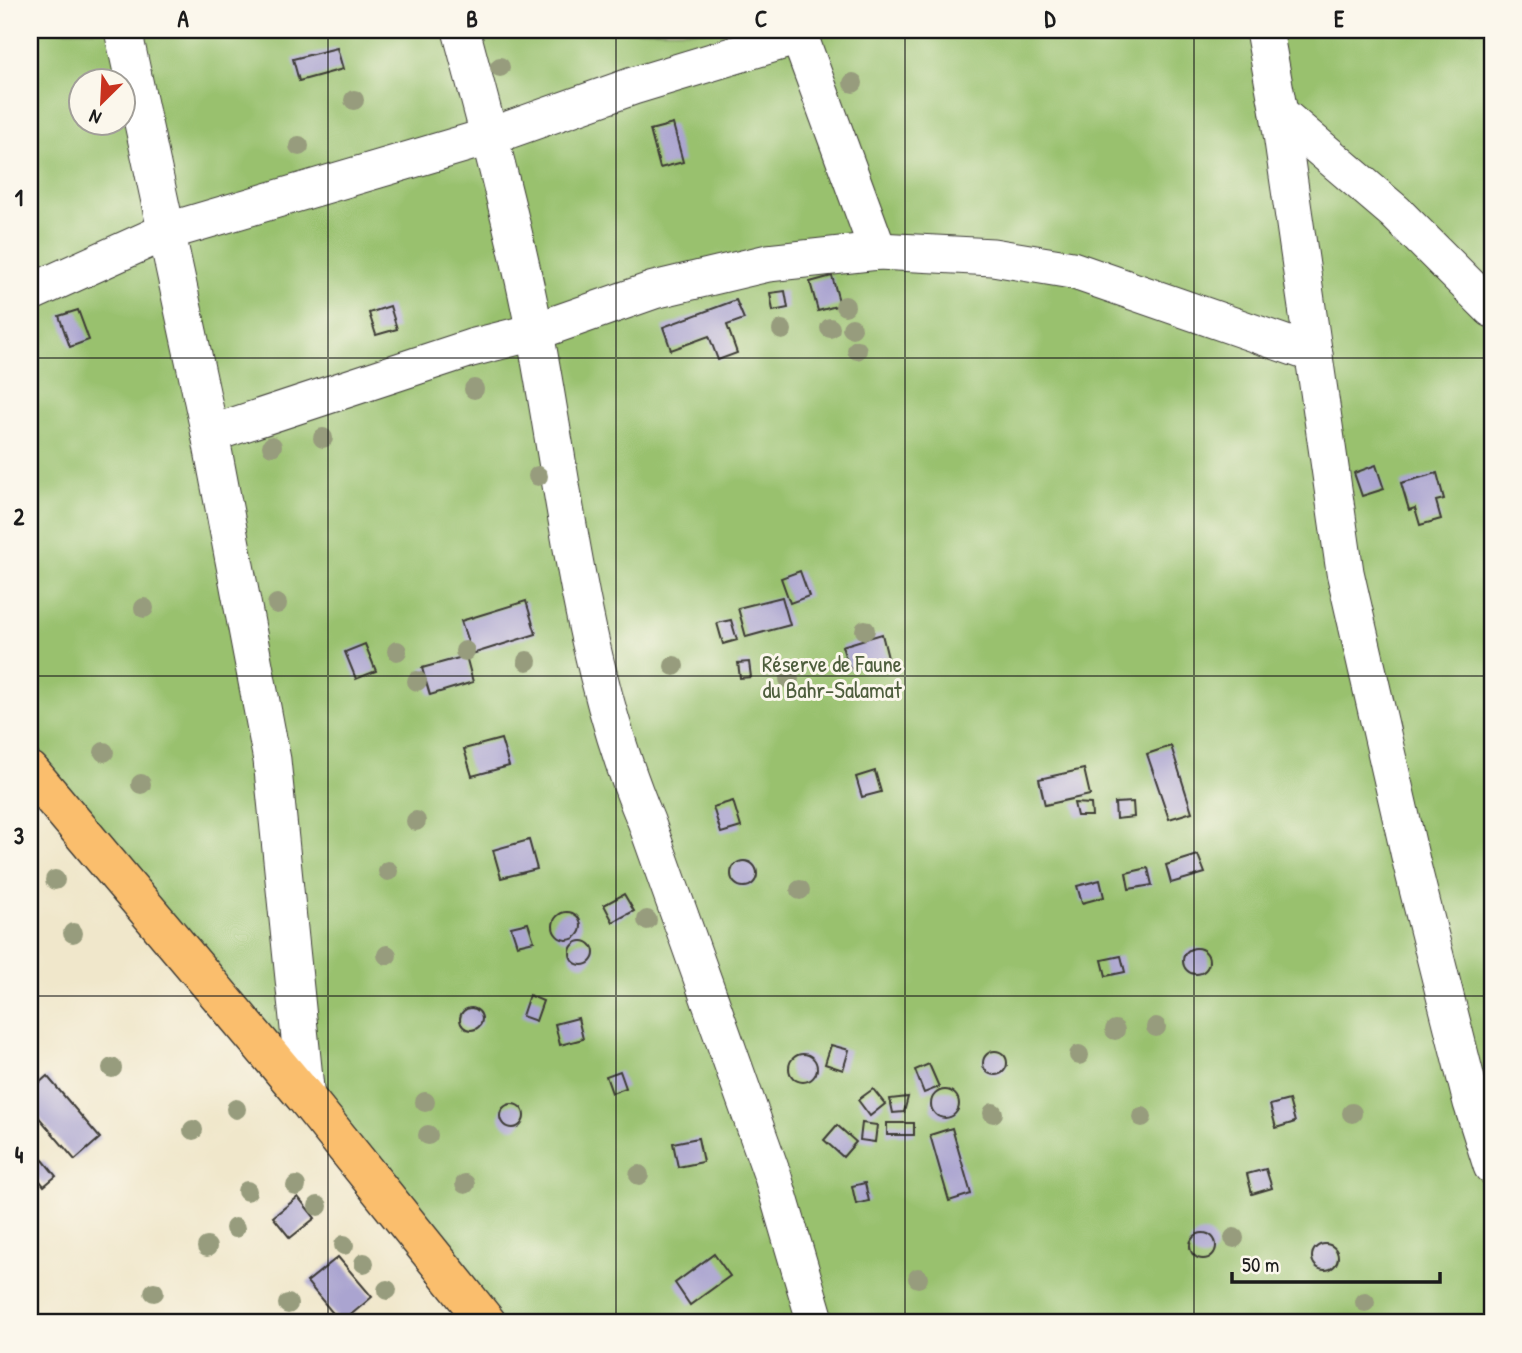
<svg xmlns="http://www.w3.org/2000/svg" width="1522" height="1353" font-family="'Patrick Hand',sans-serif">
<rect width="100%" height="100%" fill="#fbf7ec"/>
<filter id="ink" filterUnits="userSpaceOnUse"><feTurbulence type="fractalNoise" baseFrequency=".0143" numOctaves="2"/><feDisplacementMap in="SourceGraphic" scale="14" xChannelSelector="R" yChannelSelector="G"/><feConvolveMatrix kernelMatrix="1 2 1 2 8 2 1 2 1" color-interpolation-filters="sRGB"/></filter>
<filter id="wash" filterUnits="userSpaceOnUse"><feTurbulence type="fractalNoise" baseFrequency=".00686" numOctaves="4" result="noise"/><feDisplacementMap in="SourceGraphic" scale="28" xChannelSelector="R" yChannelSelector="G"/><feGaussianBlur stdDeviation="1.57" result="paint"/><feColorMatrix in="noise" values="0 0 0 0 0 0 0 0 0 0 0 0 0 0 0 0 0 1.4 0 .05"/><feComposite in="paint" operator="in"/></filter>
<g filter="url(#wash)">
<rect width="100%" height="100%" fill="#f0e7cb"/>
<path fill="#99c16e" stroke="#5a6e45" stroke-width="2" fill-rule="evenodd" d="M30 30H1492V1323H487L30 771ZM80 80H122V122H80Z"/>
<g id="blocks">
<g fill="#aaa4d0">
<path d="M337 48 343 69 299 81 293 59Z"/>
<path d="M673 124 683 162 660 168 650 130Z"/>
<path d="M832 276 840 305 818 311 810 282Z"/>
<path d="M785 291 788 308 773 311 770 293Z"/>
<path d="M736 300 744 319 727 325 737 353 718 360 709 336 671 350 663 327Z"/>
<path d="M390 306 397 329 376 335 369 313Z"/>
<path d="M78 310 89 340 70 347 59 316Z"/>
<path d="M1376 465 1384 489 1362 496 1354 473Z"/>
<path d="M1437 473 1444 499 1436 501 1441 519 1420 525 1415 508 1409 510 1401 483Z"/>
<path d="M800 571 809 596 790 603 781 578Z"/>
<path d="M782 597 790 625 746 637 738 608Z"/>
<path d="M526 601 536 634 472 654 461 621Z"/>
<path d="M731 620 737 640 723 644 717 623Z"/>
<path d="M882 634 888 658 849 669 842 646Z"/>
<path d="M365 644 376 671 356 679 345 652Z"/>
<path d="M466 656 473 682 430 695 422 668Z"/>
<path d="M749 662 751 677 740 678 738 663Z"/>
<path d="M501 739 509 766 472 776 464 749Z"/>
<path d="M1171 746 1192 812 1169 819 1147 754Z"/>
<path d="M1084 769 1090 795 1045 805 1039 779Z"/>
<path d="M875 771 881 792 862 797 856 777Z"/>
<path d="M733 801 741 827 721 833 713 807Z"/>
<path d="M1133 802 1134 817 1116 819 1115 803Z"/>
<path d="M1074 803 1091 804 1092 816H1077Z"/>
<path d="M529 840 537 869 501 878 493 850Z"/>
<path d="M1198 855 1205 873 1171 883 1166 865Z"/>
<circle cx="744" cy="874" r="13"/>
<path d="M1148 868 1152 885 1129 889 1126 873Z"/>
<path d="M1100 880 1104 897 1082 903 1077 886Z"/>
<path d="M624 894 634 911 613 922 604 905Z"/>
<circle cx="567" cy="926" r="14"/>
<path d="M528 923 534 941 517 945 511 927Z"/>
<circle cx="582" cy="953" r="12"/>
<circle cx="1196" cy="961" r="13"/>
<path d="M1121 956 1125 972 1106 976 1102 960Z"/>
<path d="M529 995 543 1001 536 1021 522 1016Z"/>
<circle cx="471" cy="1019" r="11"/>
<path d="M578 1018 583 1039 560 1045 555 1024Z"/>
<path d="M831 1045 849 1050 843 1070 825 1064Z"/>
<circle cx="995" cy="1063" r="12"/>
<circle cx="803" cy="1068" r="14"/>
<path d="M929 1064 939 1087 924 1093 915 1070Z"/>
<path d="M620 1071 626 1088 612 1093 606 1076Z"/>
<path d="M47 1076 100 1138 75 1160 30 1107V1091Z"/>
<path d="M873 1089 885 1104 870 1116 858 1100Z"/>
<circle cx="945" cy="1104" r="14"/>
<path d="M908 1097 904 1112 893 1113 890 1099Z"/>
<path d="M1289 1100 1295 1122 1276 1128 1270 1105Z"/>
<circle cx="512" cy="1116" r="12"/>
<path d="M862 1123 877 1125 875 1142 860 1140Z"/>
<rect x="887" y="1123" width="27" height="12"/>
<path d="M837 1125 856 1142 843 1157 824 1140Z"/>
<path d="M952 1128 971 1194 949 1201 930 1135Z"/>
<path d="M698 1138 703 1162 678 1167 673 1143Z"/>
<path d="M43 1160 56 1176 44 1186 31 1170Z"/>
<path d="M1266 1169 1272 1188 1252 1194 1247 1174Z"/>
<path d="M865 1183 869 1201 856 1204 852 1186Z"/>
<path d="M298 1197 315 1218 290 1238 273 1217Z"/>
<circle cx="1203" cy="1246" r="13"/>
<circle cx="1325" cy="1257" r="13"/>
<path d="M714 1254 730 1276 690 1305 675 1283Z"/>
<path d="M338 1257 372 1297 341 1323 307 1282Z"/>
<path d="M744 1317 746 1323H728Z"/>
<path d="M352 1320 387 1321V1323H352Z"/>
</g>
</g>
</g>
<g filter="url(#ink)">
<use href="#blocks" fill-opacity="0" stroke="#3c3a36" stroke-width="2"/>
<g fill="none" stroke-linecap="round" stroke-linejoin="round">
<defs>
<g id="minor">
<path d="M123 30 210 434 272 760 306 1098"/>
<path d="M461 30C488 130 515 231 535 333 566 496 581 667 646 821L773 1177 816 1323"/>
<path d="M797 30 878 251"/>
<path d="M1264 30 1279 113 1345 572 1412 865 1472 1103 1492 1166"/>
<path d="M1279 113 1395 212 1492 309"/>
<path d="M30 293 165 232 491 136 633 86 798 36"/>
<path d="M210 434 471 348 534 332 654 290 768 263 878 251 993 257 1072 270 1314 354"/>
</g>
<path id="major" d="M30 771 306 1098 487 1323"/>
</defs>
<use href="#minor" stroke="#3c3a36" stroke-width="39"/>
<use href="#major" stroke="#3c3a36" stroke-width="41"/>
<use href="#minor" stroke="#fff" stroke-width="37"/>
<use href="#major" stroke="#fabe6d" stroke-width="38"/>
</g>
<g fill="#979c7d">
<circle cx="500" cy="67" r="10"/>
<circle cx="853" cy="83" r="10"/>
<circle cx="354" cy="100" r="10"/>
<circle cx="299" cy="146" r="10"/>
<circle cx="845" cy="306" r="10"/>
<circle cx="830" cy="328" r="10"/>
<circle cx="852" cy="328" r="10"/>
<circle cx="782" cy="330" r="10"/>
<circle cx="857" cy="350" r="10"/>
<circle cx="474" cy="389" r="10"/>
<circle cx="323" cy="438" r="10"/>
<circle cx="272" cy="446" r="10"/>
<circle cx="538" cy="476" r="10"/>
<circle cx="277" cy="604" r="10"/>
<circle cx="144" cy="608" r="10"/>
<circle cx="865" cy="630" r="10"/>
<circle cx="397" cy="651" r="10"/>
<circle cx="465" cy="651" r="10"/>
<circle cx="527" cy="661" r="10"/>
<circle cx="674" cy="666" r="10"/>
<circle cx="789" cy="679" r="10"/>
<circle cx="417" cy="681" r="10"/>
<circle cx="104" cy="752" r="10"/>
<circle cx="141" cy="784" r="10"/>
<circle cx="416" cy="821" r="10"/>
<circle cx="388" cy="871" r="10"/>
<circle cx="55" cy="880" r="10"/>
<circle cx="800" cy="890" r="10"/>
<circle cx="647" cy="920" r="10"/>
<circle cx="73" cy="933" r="10"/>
<circle cx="387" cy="955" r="10"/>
<circle cx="1156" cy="1027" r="10"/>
<circle cx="1115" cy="1030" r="10"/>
<circle cx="1079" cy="1055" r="10"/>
<circle cx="112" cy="1068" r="10"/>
<circle cx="425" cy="1102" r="10"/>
<circle cx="236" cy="1109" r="10"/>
<circle cx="993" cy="1113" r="10"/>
<circle cx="1352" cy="1113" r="10"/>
<circle cx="1142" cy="1117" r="10"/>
<circle cx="193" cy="1130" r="10"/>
<circle cx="428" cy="1135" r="10"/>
<circle cx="639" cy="1175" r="10"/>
<circle cx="465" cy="1184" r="10"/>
<circle cx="296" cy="1186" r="10"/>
<circle cx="247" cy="1191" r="10"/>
<circle cx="318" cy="1206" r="10"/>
<circle cx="235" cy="1228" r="10"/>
<circle cx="1234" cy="1238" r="10"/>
<circle cx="344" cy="1245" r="10"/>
<circle cx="207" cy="1247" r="10"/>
<circle cx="364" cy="1263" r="10"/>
<circle cx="918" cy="1278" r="10"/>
<circle cx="387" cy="1290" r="10"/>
<circle cx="154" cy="1292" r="10"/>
<circle cx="1365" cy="1302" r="10"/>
<circle cx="288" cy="1304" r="10"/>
</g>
</g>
<path fill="none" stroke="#1c1c1c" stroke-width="2" stroke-opacity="0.55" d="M328 30V1323M616 30V1323M905 30V1323M1194 30V1323M30 358H1492M30 676H1492M30 996H1492"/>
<g text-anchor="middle" stroke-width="6" stroke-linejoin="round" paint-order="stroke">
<g font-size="23" fill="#4e5e3d" stroke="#fbf7ec">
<text x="832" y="672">Réserve de Faune<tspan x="832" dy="26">du Bahr-Salamat</tspan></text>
</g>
</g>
<rect width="1522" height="1353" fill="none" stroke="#fbf7ec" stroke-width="77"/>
<g transform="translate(102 102) rotate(204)"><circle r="33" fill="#fbf7ec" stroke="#a29f99" stroke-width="2"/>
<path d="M0-5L12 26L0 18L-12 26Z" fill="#c8321e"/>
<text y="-10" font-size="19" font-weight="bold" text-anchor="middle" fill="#1c1c1c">N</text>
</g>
<path d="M1232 1272v10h208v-10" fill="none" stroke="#1c1c1c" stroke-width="3.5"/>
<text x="1242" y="1272" font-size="21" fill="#1c1c1c" stroke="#fbf7ec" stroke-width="5" paint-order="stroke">50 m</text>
<rect x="38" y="38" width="1446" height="1276" fill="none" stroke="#1c1c1c" stroke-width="2.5"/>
<g font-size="23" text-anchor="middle" font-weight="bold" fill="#1c1c1c">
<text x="183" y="27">A</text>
<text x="472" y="27">B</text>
<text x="761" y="27">C</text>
<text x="1050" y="27">D</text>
<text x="1339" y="27">E</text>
<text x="19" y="206">1</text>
<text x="19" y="525">2</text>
<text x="19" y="844">3</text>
<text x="19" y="1163">4</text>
</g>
</svg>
